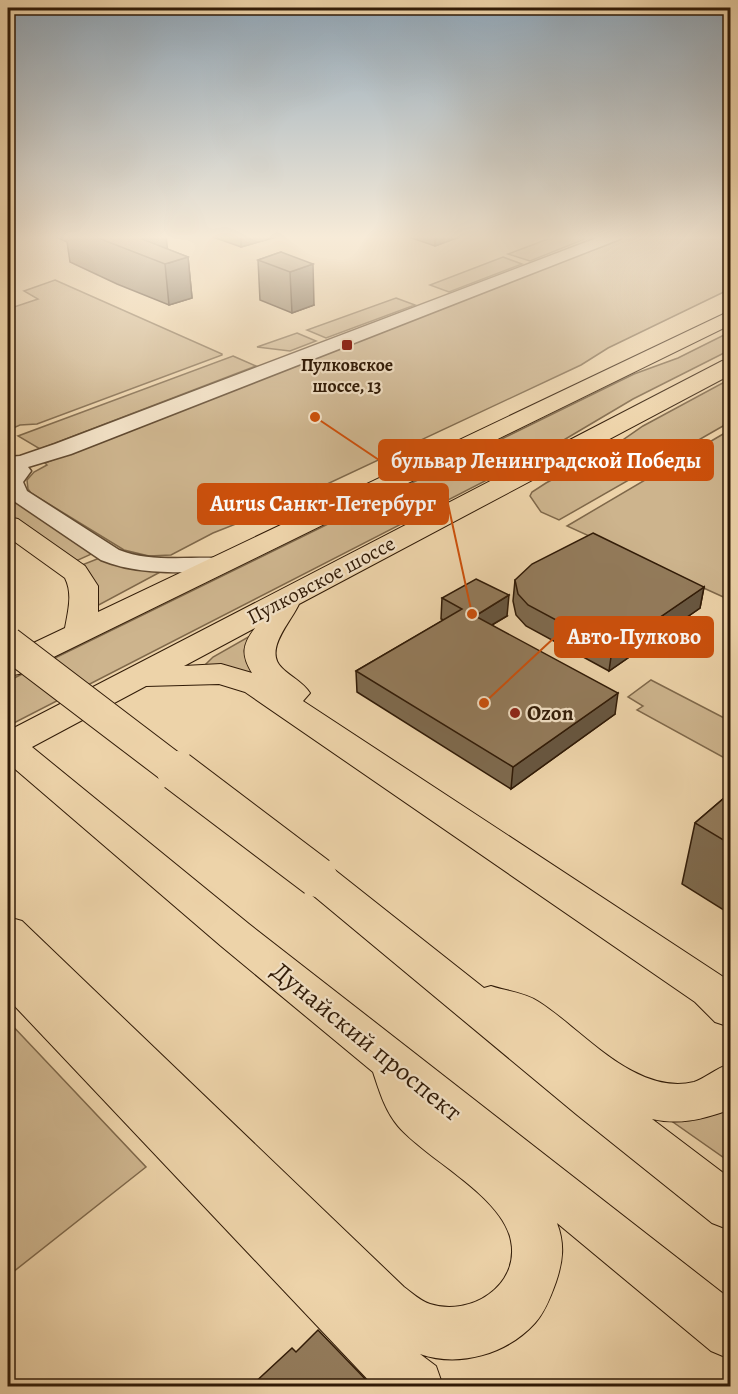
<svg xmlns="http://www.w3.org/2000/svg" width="738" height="1394" font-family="Alegreya,serif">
<rect width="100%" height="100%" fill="#edd3a9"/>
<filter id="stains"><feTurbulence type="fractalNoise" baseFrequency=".00333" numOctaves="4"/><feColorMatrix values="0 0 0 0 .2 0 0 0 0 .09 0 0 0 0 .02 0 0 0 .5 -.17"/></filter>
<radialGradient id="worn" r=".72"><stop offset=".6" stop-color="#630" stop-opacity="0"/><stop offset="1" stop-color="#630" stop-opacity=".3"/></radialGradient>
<g fill="#cdb48d" stroke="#7f684a" stroke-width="1.5">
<path d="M556 236H573L585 239 530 261 508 254Z"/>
<path d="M626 236H730V289L608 348 581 365 276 508 213 533 171 555 149 556 124 550 31 493 28 489 27 480 34 472 47 465 45 463Z"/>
<path d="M503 257 522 264 449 292 430 285Z"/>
<path d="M55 280 222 354V355L37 424 20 425 11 429 8 427V309L38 299 24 291Z"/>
<path d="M396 298 415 305 326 338 307 330Z"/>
<path d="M730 332V350L633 399 557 444 8 726V681L634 374 678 358Z"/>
<path d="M297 333 316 341 290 351 257 347Z"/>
<path d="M233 356 256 366 40 449 18 436Z"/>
<path d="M730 379V422L559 520 541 512 530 496 532 492 546 483 611 448 643 426Z"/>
<path d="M730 430V600L567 526 718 437Z"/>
<path d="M8 496 96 552 76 561 8 516Z"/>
<path d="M102 557 164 570 95 607C96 590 97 577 82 565Z"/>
<path d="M250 636 247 647 261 677 233 668 205 665 213 657Z"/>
<path d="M651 680 730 721V761L637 710 643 706 628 697Z"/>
<path d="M8 1021 146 1167 8 1276Z"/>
<path d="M730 1097V1162L660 1113 722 1102Z"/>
</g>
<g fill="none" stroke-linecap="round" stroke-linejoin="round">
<defs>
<path id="minor" d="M602 236H623L620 239 71 454 28 467 31 471 23 482 27 491 119 550C148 562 186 557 217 558L226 560 229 565 226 570 217 572C179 572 137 575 101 560L8 497V473L10 469H8V457L20 456 55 444Z"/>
<g id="major">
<path d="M730 311V325L19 674 8 676V655L65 628C68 611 73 594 65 578L8 537V517L18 519 85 566 98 586V612Z"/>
<path d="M730 359V375L299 604C291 622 263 650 282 668 291 677 303 682 310 693L303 701 725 978 730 983V1027L715 1022 695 1002 245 692 219 684 146 686 32 747 249 924 730 1299V1359L711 1351 557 1223C565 1244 563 1261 556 1282 551 1296 545 1312 535 1323 507 1354 459 1368 420 1354L436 1366 443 1386H374L8 999V917L22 921 404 1287C412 1293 421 1301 430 1304 470 1317 520 1286 511 1241 503 1196 426 1159 398 1126 385 1111 379 1090 373 1072L221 946 8 763V731L722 361ZM255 628C242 645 241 655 252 673L221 664 184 666Z"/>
<path d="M317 863 331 867 484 988 491 986C506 991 526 993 539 1002 583 1030 635 1096 694 1082 704 1079 716 1068 730 1064V1108L726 1111C700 1120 679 1125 652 1119L730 1178V1230L712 1223 576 1114 303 887 298 877 303 867Z"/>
</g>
</defs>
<use href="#minor" stroke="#604930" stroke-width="3"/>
<use href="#major" stroke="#311b07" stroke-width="2"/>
<use href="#minor" fill="#f3e2c7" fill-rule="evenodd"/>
<use href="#major" fill="#edd3a9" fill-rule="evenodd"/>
<defs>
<path id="major-bridge-far1" d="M8 643 179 773"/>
<path id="major-bridge" d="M177 771 317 877"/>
</defs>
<use href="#major-bridge-far1" stroke="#311b07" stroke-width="34" stroke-linecap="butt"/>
<use href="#major-bridge" stroke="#311b07" stroke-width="42" stroke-linecap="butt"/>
<use href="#major-bridge-far1" stroke="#edd3a9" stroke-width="32"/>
<use href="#major-bridge" stroke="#edd3a9" stroke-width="40"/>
</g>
<g fill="#7e6a4e" stroke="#311b07" stroke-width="1.5">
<path d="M54 236H166L167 249 188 257 192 298 169 305 117 284 70 262 67 242Z"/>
<path d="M210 236H279L241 247Z"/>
<path d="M406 236H462L435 246Z"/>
<path d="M281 252 314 305 292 313 260 300 258 260Z"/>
<path d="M515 580 704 587 700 608 609 671 526 626 516 615 513 601Z"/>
<path d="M442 598 507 616 492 625 615 714 511 789 357 692 356 671 444 620 441 619Z"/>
<path d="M730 793V914L682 884 695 823Z"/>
</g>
<g fill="#675640" stroke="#311b07" stroke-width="1.5">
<path d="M149 236H166L169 263 188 257 192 298 169 305 165 264 142 239Z"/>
<path d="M245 236H279L241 247V237Z"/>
<path d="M435 236H462L435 246Z"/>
<path d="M313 264 314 305 292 313 290 272Z"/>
<path d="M704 587 700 608 609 671 612 650Z"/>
<path d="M509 595 507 616 473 636 475 616Z"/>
<path d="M618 693 615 714 511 789 513 767Z"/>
</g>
<g fill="#937b5b" stroke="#311b07" stroke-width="1.5">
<path d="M93 236H149L142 239 188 257 165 264Z"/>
<path d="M281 252 313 264 290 272 258 260Z"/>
<path d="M593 533 704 587 612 650 528 605 518 594 515 580 532 564Z"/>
<path d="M476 579 509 595 475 616 618 693 513 767 356 671 462 609 442 598Z"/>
<path d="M730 793V844L695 823Z"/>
<path d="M318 1330 372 1386H251L292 1348 296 1352Z"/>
</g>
<linearGradient id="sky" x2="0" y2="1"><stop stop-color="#90a7b9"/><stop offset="0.55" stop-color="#f7ebd8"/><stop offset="1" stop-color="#f7ebd8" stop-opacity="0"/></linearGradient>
<rect width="738" height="431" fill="url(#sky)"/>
<g fill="#8f2418" stroke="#f3e2c7" stroke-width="2">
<rect x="341" y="339" width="12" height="12" rx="3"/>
<circle cx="515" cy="713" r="6"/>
</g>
<g text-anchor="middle" stroke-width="4.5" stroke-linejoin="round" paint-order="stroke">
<g font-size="18" font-weight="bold" fill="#311b07" stroke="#f3e2c7">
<text x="347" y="371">Пулковское<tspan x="347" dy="21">шоссе, 13</tspan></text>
</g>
<g font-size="21" fill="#311b07" stroke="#f3e2c7">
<text transform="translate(321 580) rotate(-28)" y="7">Пулковское шоссе</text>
</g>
<g font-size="21" font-weight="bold" fill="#311b07" stroke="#f3e2c7" text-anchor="start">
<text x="527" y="720">Ozon</text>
</g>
<g font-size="26" fill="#311b07" stroke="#f3e2c7">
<text transform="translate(367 1041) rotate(39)" y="9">Дунайский проспект</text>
</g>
</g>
<path fill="none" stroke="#cd500b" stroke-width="2" d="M315 417L379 460M472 614L448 504M484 703L555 637"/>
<g fill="#cd500b" stroke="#f3e2c7" stroke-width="2">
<circle cx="315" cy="417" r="6"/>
<circle cx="472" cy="614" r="6"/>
<circle cx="484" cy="703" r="6"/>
</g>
<g fill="#cd500b" stroke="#cd500b" stroke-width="2">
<rect x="379" y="440" width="334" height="40" rx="6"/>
<rect x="198" y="484" width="250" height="40" rx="6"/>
<rect x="555" y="617" width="158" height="40" rx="6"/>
</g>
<g font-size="22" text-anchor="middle" font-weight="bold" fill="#fff">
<text x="546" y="468">бульвар Ленинградской Победы</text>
<text x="323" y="511">Aurus Санкт-Петербург</text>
<text x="634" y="644">Авто-Пулково</text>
</g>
<rect width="738" height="1394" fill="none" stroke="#edd3a9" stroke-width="30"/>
<rect x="9" y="9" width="720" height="1376" fill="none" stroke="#311b07" stroke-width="3"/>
<rect x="15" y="15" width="708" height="1364" fill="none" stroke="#311b07" stroke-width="1.5"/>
<rect width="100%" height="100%" filter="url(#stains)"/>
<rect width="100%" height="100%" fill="url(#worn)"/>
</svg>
